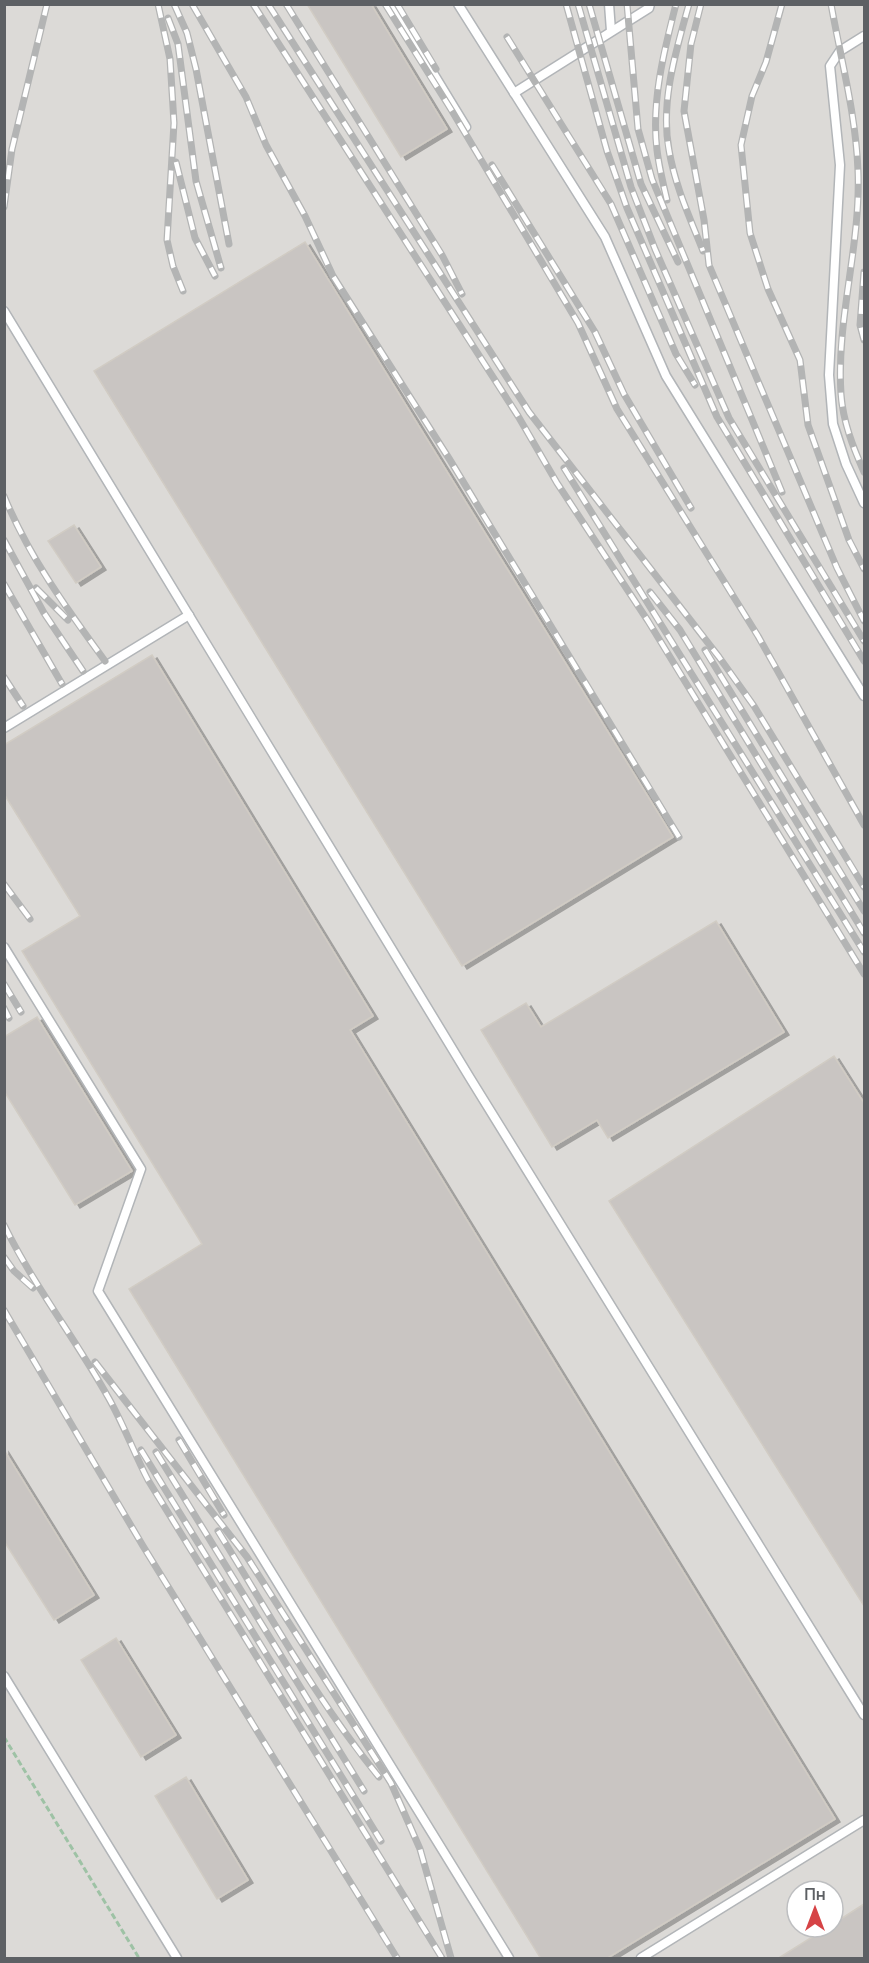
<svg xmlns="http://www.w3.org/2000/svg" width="869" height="1963" font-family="Manrope,sans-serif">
<defs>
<filter id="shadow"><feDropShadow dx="5" dy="3" stdDeviation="0" flood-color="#0004"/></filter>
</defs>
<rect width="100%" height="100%" fill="#edebe5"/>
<path fill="#dcdad7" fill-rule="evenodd" d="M5 5H864V1958H5ZM797 1891H833V1927H797Z"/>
<g fill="#c9c5c2" stroke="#d1ccc4" stroke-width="1.5" filter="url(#shadow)">
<path d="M307 4H371L447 129 401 157Z"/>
<path d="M305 242 673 837 462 966 94 371Z"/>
<path d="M74 525 101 567 76 583 48 541Z"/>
<path d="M152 655 373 1016 350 1030 835 1819 606 1959H541L129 1289 202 1244 22 951 80 916 4 794V745Z"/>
<path d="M716 921 784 1032 608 1138 597 1120 552 1147 481 1030 526 1003 541 1027Z"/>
<path d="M37 1017 132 1171 75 1205 4 1091V1037Z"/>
<path d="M834 1056 864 1103V1606L609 1201Z"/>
<path d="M4 1450 94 1595 54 1620 4 1541Z"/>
<path d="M116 1638 176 1735 141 1757 81 1660Z"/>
<path d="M186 1777 248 1880 217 1899 155 1796Z"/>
<path d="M864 1904V1959H777L828 1927H833V1924Z"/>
</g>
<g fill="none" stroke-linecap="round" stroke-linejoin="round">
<defs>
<g id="service">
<path d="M391 4 466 127"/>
<path d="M458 4 605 237 666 376 864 696"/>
<path d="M609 4 611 31"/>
<path d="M864 36 840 51 830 66 840 165 829 375 833 424 846 464 864 503"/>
<path d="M514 93 649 8 650 4"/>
<path d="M4 311 470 1078 864 1715"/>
<path d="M4 728 189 615"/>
<path d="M4 947 141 1169 98 1291 509 1958"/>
<path d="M4 1676 177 1958"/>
<path d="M641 1958 864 1820"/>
</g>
</defs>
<use href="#service" stroke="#b2b5b8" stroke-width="11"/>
<path stroke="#9ec2a5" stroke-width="3" stroke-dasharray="6 3" stroke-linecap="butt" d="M4 1737 139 1958"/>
<use href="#service" stroke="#fff" stroke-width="8"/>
<defs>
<g id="rail">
<path d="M158 4 170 59 174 123 167 240 173 266 183 291"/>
<path d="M174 4 187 33 196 69 229 244"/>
<path d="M192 4 246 97 266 145 305 216 333 276 450 460 679 837"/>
<path d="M253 4 518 416 557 483 648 621 864 974"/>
<path d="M268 4 529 412 719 657 754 706 864 887"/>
<path d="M286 4 442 255 462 294"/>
<path d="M385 4 452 111 578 323 617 409 758 636 864 825"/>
<path d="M397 4 436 69"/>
<path d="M566 4 607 151 627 208 717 417 864 661"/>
<path d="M578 4 631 187 655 249 729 418 864 641"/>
<path d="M589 4 641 184 678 262"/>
<path d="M627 4 638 129 652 179 782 492"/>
<path d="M689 4C676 51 660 102 669 150 675 186 690 218 703 251"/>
<path d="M701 4 691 44 684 111 704 220 709 265 837 568 864 621"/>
<path d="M782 4 766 62 752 96 741 145 750 233 768 289 800 360 808 425 849 540 864 569"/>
<path d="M831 4C841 60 856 115 858 171 861 246 836 319 841 394 843 422 853 447 864 472"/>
<path d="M168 18 178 44 196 181 221 268"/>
<path d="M507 37 611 204 676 354 695 385"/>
<path d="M176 162 195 238 215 276"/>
<path d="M492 165 595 332 624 394 691 508"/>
<path d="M667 200C663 183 659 167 657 150 651 102 664 51 676 4"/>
<path d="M4 207 12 149 47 4"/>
<path d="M864 272 860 325 864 340"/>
<path d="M564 468 864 952"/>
<path d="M4 496C29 557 67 609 105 661"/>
<path d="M4 540 44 613 83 671"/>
<path d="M4 584 62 684"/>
<path d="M36 588 68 620"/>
<path d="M650 592 680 630 864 933"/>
<path d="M705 650 864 911"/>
<path d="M4 677 23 706"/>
<path d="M4 884 30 919"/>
<path d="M4 984 21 1012"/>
<path d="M4 1008 9 1018"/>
<path d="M4 1225C34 1286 75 1338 108 1397 123 1423 134 1453 148 1480L442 1958"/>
<path d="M4 1257 14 1271 33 1288"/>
<path d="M4 1310 143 1546 397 1958"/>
<path d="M95 1362 247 1557 391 1783 420 1849 451 1958"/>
<path d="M179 1440 224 1515"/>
<path d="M141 1450 381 1841"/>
<path d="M156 1452 364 1791"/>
<path d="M218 1531C270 1615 317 1701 379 1777"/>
</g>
</defs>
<use href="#rail" stroke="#b3b4b4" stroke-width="7"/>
<use href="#rail" stroke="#fff" stroke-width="4.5" stroke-dasharray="14" stroke-linecap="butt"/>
</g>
<rect width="869" height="1963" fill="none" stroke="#5d6064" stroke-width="12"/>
<g transform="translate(815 1909)"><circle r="28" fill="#ffffff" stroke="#bebfc1" stroke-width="1.5"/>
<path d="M0-4.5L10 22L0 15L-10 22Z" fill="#d64346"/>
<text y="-9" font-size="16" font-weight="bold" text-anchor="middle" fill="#5d6064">Пн</text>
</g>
</svg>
